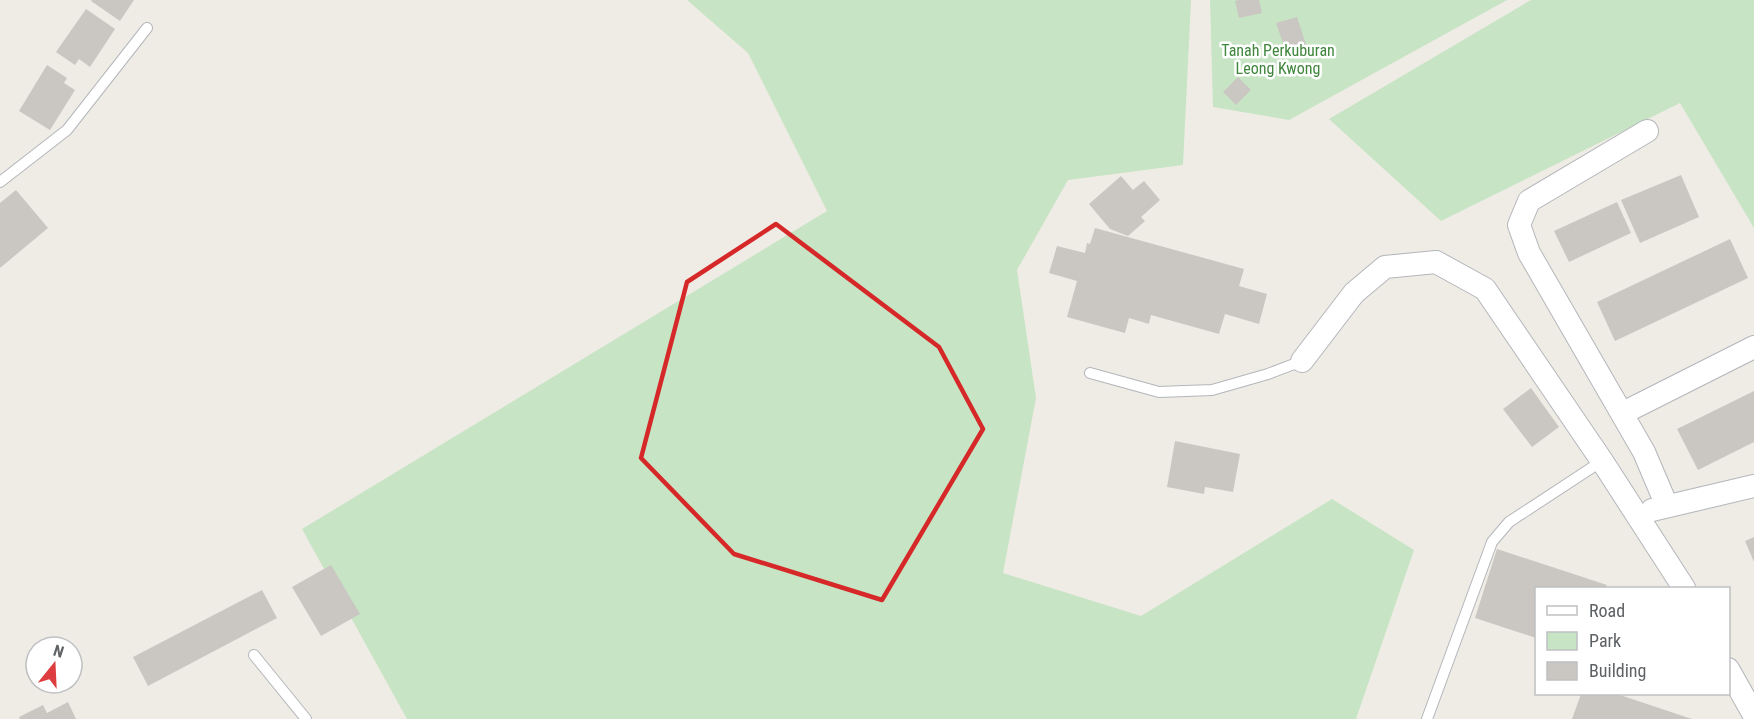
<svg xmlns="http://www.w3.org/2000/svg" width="1754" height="719" font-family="'Roboto Condensed',sans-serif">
<rect width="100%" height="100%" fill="#efece6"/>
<g fill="#c7e4c4">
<path d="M687 0H1191L1183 165 1068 180 1017 270 1036 398 1003 573 1141 616 1332 499 1414 550 1356 719H407L302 529 827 211 748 53Z"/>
<path d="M1210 0H1507L1289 120 1213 107Z"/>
<path d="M1531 0H1754V228L1680 103 1441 221 1329 119Z"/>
</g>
<g fill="#cac7c2">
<path d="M92 0H134L120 21 91 1Z"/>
<path d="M1239 0H1259L1262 13 1239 18 1235 1Z"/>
<path d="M86 9 115 29 90 67 79 59 75 65 56 52Z"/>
<path d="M1297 17 1307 48 1287 54 1276 23Z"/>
<path d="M47 65 67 78 64 83 75 90 50 130 19 111Z"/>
<path d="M1238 77 1251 90 1236 105 1223 92Z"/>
<path d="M1681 175 1699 217 1640 243 1621 200Z"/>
<path d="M1121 176 1133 190 1144 181 1160 200 1141 217 1145 221 1128 236 1110 229 1089 204Z"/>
<path d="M16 190 48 228 0 268V203Z"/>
<path d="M1617 202 1631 233 1569 262 1554 231Z"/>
<path d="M1095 228 1244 269 1239 286 1267 294 1259 324 1225 314 1219 334 1151 315 1149 324 1129 318 1125 333 1067 317 1077 281 1049 273 1057 246 1085 253 1087 243 1090 244Z"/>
<path d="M1730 239 1748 278 1615 341 1597 302Z"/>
<path d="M1531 388 1559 427 1532 447 1503 409Z"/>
<path d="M1754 391V442L1698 470 1677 429Z"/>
<path d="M1175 441 1240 454 1233 492 1205 487 1204 494 1167 487Z"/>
<path d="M1754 537V562L1745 541Z"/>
<path d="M1497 549 1607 585 1605 588H1536V638L1475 618Z"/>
<path d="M331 565 360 614 321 636 292 587Z"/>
<path d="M262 590 277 618 148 686 133 657Z"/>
<path d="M1581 694H1617L1692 719H1572Z"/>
<path d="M68 702 76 719H20L19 717 43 705 47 713Z"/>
</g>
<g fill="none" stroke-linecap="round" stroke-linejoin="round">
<defs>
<g id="lane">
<path d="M0 182 67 130 147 28"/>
<path d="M1090 373 1159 392 1212 390 1268 374 1302 361"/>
<path d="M254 655 306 719"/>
<path d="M1427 719 1492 542 1509 522 1602 461"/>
</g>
<g id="street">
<path d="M1647 131 1529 201 1519 225 1529 253 1644 452 1667 506"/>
<path d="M1302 361 1354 293 1385 267 1436 262 1485 289 1602 461 1684 588"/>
<path d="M1623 413 1754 347"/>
<path d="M1652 510 1754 486"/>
<path d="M1728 669 1754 715"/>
</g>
</defs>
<use href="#lane" stroke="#b3b6ba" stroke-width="12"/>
<use href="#street" stroke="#b3b6ba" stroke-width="24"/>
<use href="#lane" stroke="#fff" stroke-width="10"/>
<use href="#street" stroke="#fff" stroke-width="22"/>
</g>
<path fill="none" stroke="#d62828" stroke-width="4.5" stroke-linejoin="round" d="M776 224 939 347 983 429 882 600 734 554 641 458 687 282Z"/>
<g text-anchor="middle" stroke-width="5" stroke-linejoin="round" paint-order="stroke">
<g font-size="16" fill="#3f853c" stroke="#fff">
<text x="1278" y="56">Tanah Perkuburan<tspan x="1278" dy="18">Leong Kwong</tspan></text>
</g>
</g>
<rect x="1535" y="587" width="195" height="108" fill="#ffffff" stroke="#bfc0c1" stroke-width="1.5"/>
<rect x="1547" y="606" width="30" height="9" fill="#ffffff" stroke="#bfc0c1" stroke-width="1.5"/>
<text x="1589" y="617" font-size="18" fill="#5e6265">Road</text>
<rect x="1547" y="632" width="30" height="18" fill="#c7e4c4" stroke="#bfc0c1" stroke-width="1.5"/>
<text x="1589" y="647" font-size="18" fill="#5e6265">Park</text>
<rect x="1547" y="662" width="30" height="18" fill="#cac7c2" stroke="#bfc0c1" stroke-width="1.5"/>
<text x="1589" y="677" font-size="18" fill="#5e6265">Building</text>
<g transform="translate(54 665) rotate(18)"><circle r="28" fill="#ffffff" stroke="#bfc0c1" stroke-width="1.5"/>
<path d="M0-4.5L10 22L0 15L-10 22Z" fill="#dd3d3e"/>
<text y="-9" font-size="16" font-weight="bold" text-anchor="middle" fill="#5e6265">N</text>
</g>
</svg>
